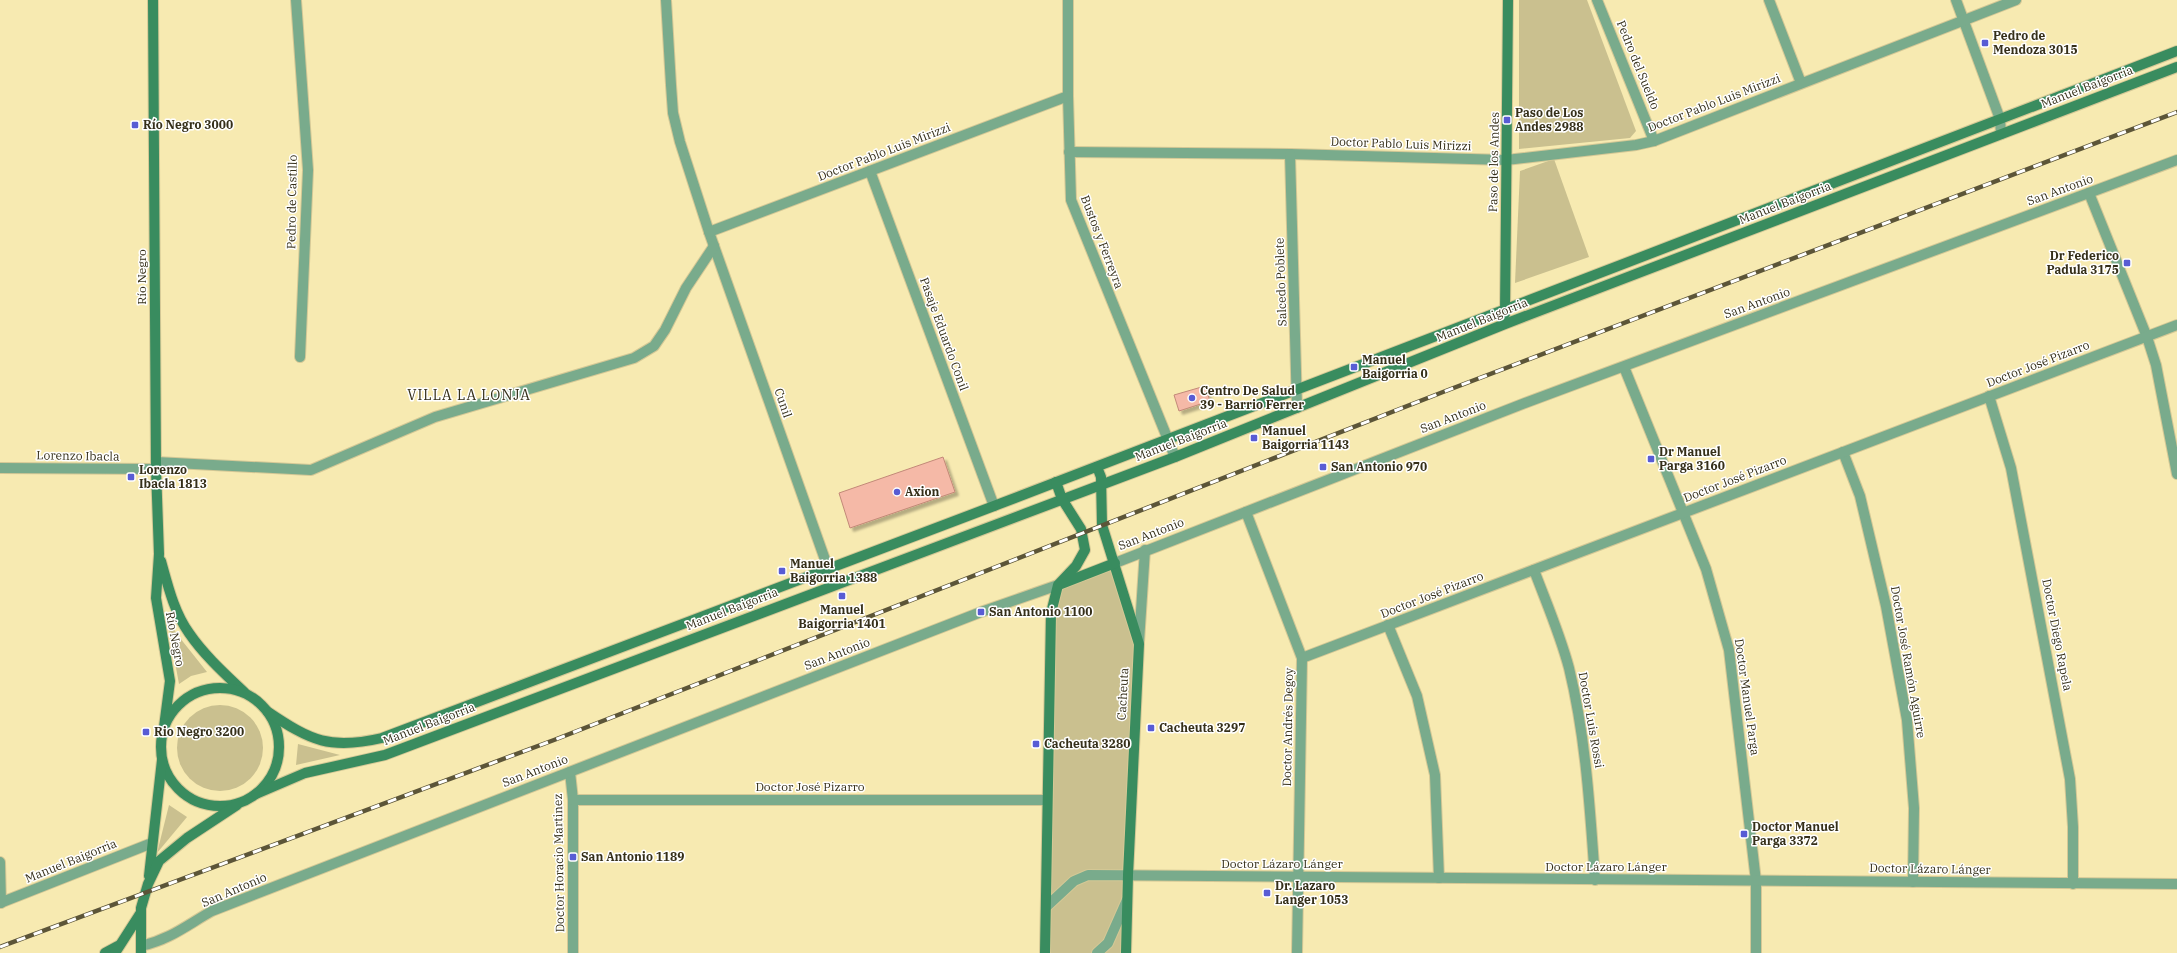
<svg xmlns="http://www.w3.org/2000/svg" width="2177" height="953" font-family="'IBM Plex Serif',serif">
<defs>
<filter id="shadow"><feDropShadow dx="3.5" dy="3.5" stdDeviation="1" flood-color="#0004"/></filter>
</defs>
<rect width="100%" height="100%" fill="#f7eab1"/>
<g fill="#cac08f">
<path d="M1519 0H1587L1636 131 1630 138 1519 149Z"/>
<path d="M1554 159 1589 257 1515 283 1520 171Z"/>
<path d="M1115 563 1139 644 1126 953H1045L1050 624 1058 585Z"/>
<path d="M166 613 176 633 207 672 191 676 179 684Z"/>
<circle cx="220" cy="748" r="43"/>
<path d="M298 744 340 755 296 765Z"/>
<path d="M169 805 187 817 157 853Z"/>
</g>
<g fill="#f5b9a7" stroke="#c28978" filter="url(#shadow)">
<path d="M1205 386 1210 401 1179 411 1174 395Z"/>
<path d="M943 457 955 492 850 528 839 493Z"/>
</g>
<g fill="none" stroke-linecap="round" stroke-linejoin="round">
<defs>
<g id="street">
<path d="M296 0 308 170 300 357"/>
<path d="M666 0 671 85 673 113 680 142 709 232 828 568"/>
<path d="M1068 0V96L1071 200 1175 457"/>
<path d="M1597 0 1654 141"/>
<path d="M1769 0 1801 83"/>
<path d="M1956 0 2000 119 2001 134"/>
<path d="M1069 152 1290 154 1506 160 1636 145 1654 141 2016 0"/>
<path d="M1290 154 1297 408"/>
<path d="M870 171 994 506"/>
<path d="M2089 193 2147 337 2156 365 2177 474"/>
<path d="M709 232 1068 96"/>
<path d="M1624 367 1706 569 1729 650 1756 881V953"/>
<path d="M1989 396 2011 468 2070 779 2073 827V884"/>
<path d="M1843 452 1860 496 1886 606 1907 720 1914 808 1913 882"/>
<path d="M156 462 311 470 435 417 634 358 654 346 665 330 686 288 714 246"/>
<path d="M0 468 156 469"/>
<path d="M1246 512 1302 658 1297 953"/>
<path d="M1115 563 1525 403 2177 160"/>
<path d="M1534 570C1546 602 1560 634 1569 668 1586 738 1590 809 1595 880"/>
<path d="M1388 625 1417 696 1435 775 1439 878"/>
<path d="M1139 642 1145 550"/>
<path d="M1302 658 2177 325"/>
<path d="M570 772 573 800V953"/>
<path d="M573 800H1047"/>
<path d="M0 862 1 903"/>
<path d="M0 903 152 843"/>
<path d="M1046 907 1074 881 1088 875 2177 884"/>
<path d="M141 946C171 939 187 925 212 911L981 612 1058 585"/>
<path d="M1097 953 1108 943 1127 900"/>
</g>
<g id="secondary">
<path d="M153 0 156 469 159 554 156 598 170 681 164 727"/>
<path d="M1505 314 1508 0"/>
<path d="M1097 467 1101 477 1102 525 1139 644 1128 875 1126 953"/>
<path d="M161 561C168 586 174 612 189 633 204 655 225 674 244 692"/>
<path d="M1061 584 1115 563"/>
<circle cx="220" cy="747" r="59"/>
<path d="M268 712C311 741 330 750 382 738L994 506 2177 51"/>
<path d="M256 794 305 773 385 755 1175 457 1505 324 2177 67"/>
<path d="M149 876 162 760"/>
<path d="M105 953 118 946"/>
<path d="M115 953 140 914"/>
<path d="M141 953V908L148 884 159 861 187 838 237 805"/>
<path d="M1045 953 1051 613 1058 585 1076 566 1085 550 1081 529 1062 499 1056 482"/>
</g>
</defs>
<use href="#street" stroke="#d4c896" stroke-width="12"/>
<use href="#secondary" stroke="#d4c896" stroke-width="12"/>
<use href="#street" stroke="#79ab8c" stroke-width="10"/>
<use href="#secondary" stroke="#398c5f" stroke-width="10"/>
<defs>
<path id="rail" d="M0 947 554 740 1443 392 2177 112"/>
</defs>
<use href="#rail" stroke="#5c5538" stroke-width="4.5"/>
<use href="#rail" stroke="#fff" stroke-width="3" stroke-dasharray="9" stroke-linecap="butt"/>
</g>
<g fill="#585cd4" stroke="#fff" stroke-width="1.5">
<rect x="1981" y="39" width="8" height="8" rx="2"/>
<rect x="1503" y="116" width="8" height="8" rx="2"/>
<rect x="131" y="121" width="8" height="8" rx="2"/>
<rect x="2123" y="259" width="8" height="8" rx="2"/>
<rect x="1350" y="363" width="8" height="8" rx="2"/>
<circle cx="1192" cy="398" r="4"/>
<rect x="1250" y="434" width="8" height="8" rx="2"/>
<rect x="1647" y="455" width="8" height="8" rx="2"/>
<rect x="1319" y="463" width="8" height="8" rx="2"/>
<rect x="127" y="473" width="8" height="8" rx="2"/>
<circle cx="897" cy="492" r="4"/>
<rect x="778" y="567" width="8" height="8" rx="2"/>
<rect x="838" y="592" width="8" height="8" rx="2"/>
<rect x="977" y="608" width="8" height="8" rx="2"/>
<rect x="1147" y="724" width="8" height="8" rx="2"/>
<rect x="142" y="728" width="8" height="8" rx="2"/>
<rect x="1032" y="740" width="8" height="8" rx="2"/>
<rect x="1740" y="830" width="8" height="8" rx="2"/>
<rect x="569" y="853" width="8" height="8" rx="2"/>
<rect x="1263" y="889" width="8" height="8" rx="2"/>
</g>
<g text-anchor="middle" stroke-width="3" stroke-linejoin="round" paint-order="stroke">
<g font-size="12" font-weight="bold" fill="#352f19" stroke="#fff" text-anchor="start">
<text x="1993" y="40">Pedro de<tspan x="1993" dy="14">Mendoza 3015</tspan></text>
<text x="1515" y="117">Paso de Los<tspan x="1515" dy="14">Andes 2988</tspan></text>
<text x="143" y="129">Río Negro 3000</text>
<text x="2119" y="260" text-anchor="end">Dr Federico<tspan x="2119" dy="14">Padula 3175</tspan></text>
<text x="1362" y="364">Manuel<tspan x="1362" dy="14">Baigorria 0</tspan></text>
<text x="1200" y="395">Centro De Salud<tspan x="1200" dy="14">39 - Barrio Ferrer</tspan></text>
<text x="1262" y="435">Manuel<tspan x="1262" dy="14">Baigorria 1143</tspan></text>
<text x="1659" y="456">Dr Manuel<tspan x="1659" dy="14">Parga 3160</tspan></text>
<text x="1331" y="471">San Antonio 970</text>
<text x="139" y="474">Lorenzo<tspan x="139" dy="14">Ibacla 1813</tspan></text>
<text x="905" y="496">Axion</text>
<text x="790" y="568">Manuel<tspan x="790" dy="14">Baigorria 1388</tspan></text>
<text x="842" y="614" text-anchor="middle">Manuel<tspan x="842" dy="14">Baigorria 1401</tspan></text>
<text x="989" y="616">San Antonio 1100</text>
<text x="1159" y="732">Cacheuta 3297</text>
<text x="154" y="736">Rio Negro 3200</text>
<text x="1044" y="748">Cacheuta 3280</text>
<text x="1752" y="831">Doctor Manuel<tspan x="1752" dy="14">Parga 3372</tspan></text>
<text x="581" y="861">San Antonio 1189</text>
<text x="1275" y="890">Dr. Lazaro<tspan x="1275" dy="14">Langer 1053</tspan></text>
</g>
<g font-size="12" fill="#352f19" stroke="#fff">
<text transform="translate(1638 65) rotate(68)" y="4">Pedro del Sueldo</text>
<text transform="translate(2087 87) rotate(-21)" y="4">Manuel Baigorria</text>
<text transform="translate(1714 103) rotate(-21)" y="4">Doctor Pablo Luis Mirizzi</text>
<text transform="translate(1401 144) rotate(2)" y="4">Doctor Pablo Luis Mirizzi</text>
<text transform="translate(884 152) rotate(-21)" y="4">Doctor Pablo Luis Mirizzi</text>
<text transform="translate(1494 162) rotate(-89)" y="4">Paso de los Andes</text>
<text transform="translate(2060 190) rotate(-20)" y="4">San Antonio</text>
<text transform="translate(292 202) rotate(-89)" y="4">Pedro de Castillo</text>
<text transform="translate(1785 203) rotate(-21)" y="4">Manuel Baigorria</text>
<text transform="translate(1102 242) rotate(69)" y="4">Bustos y Ferreyra</text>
<text transform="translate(142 277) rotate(-90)" y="4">Río Negro</text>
<text transform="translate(1281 282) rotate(-92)" y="4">Salcedo Poblete</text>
<text transform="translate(1757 303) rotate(-20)" y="4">San Antonio</text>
<text transform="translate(1482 320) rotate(-22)" y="4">Manuel Baigorria</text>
<text transform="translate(944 334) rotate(70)" y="4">Pasaje Eduardo Conil</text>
<text transform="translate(2038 364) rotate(-21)" y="4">Doctor José Pizarro</text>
<text transform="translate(783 403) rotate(71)" y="4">Cunil</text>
<text transform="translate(1453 417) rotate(-21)" y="4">San Antonio</text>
<text transform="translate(1181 440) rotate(-21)" y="4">Manuel Baigorria</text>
<text transform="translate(78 456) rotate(1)" y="4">Lorenzo Ibacla</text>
<text transform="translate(1735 479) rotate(-21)" y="4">Doctor José Pizarro</text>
<text transform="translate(1151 534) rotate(-21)" y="4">San Antonio</text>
<text transform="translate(1432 595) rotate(-21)" y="4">Doctor José Pizarro</text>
<text transform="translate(732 609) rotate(-21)" y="4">Manuel Baigorria</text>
<text transform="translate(2057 635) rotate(79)" y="4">Doctor Diego Rapela</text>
<text transform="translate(175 639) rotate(79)" y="4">Río Negro</text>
<text transform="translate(837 654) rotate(-21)" y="4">San Antonio</text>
<text transform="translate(1908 662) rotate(80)" y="4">Doctor José Ramón Aguirre</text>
<text transform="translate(1123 694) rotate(-87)" y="4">Cacheuta</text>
<text transform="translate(1747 697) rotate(82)" y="4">Doctor Manuel Parga</text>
<text transform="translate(1591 720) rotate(80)" y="4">Doctor Luis Rossi</text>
<text transform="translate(429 724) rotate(-21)" y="4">Manuel Baigorria</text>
<text transform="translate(1288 727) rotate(-89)" y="4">Doctor Andrés Degoy</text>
<text transform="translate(535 771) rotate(-21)" y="4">San Antonio</text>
<text x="810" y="791">Doctor José Pizarro</text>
<text transform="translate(71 861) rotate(-22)" y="4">Manuel Baigorria</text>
<text transform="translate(559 863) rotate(-91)" y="4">Doctor Horacio Martinez</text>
<text x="1282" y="868">Doctor Lázaro Lánger</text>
<text x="1606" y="871">Doctor Lázaro Lánger</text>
<text transform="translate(1930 869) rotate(1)" y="4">Doctor Lázaro Lánger</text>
<text transform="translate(234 890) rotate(-23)" y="4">San Antonio</text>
</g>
<g font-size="14" letter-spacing="1" fill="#352f19" stroke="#fff">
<text x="469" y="400">VILLA LA LONJA</text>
</g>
</g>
</svg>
